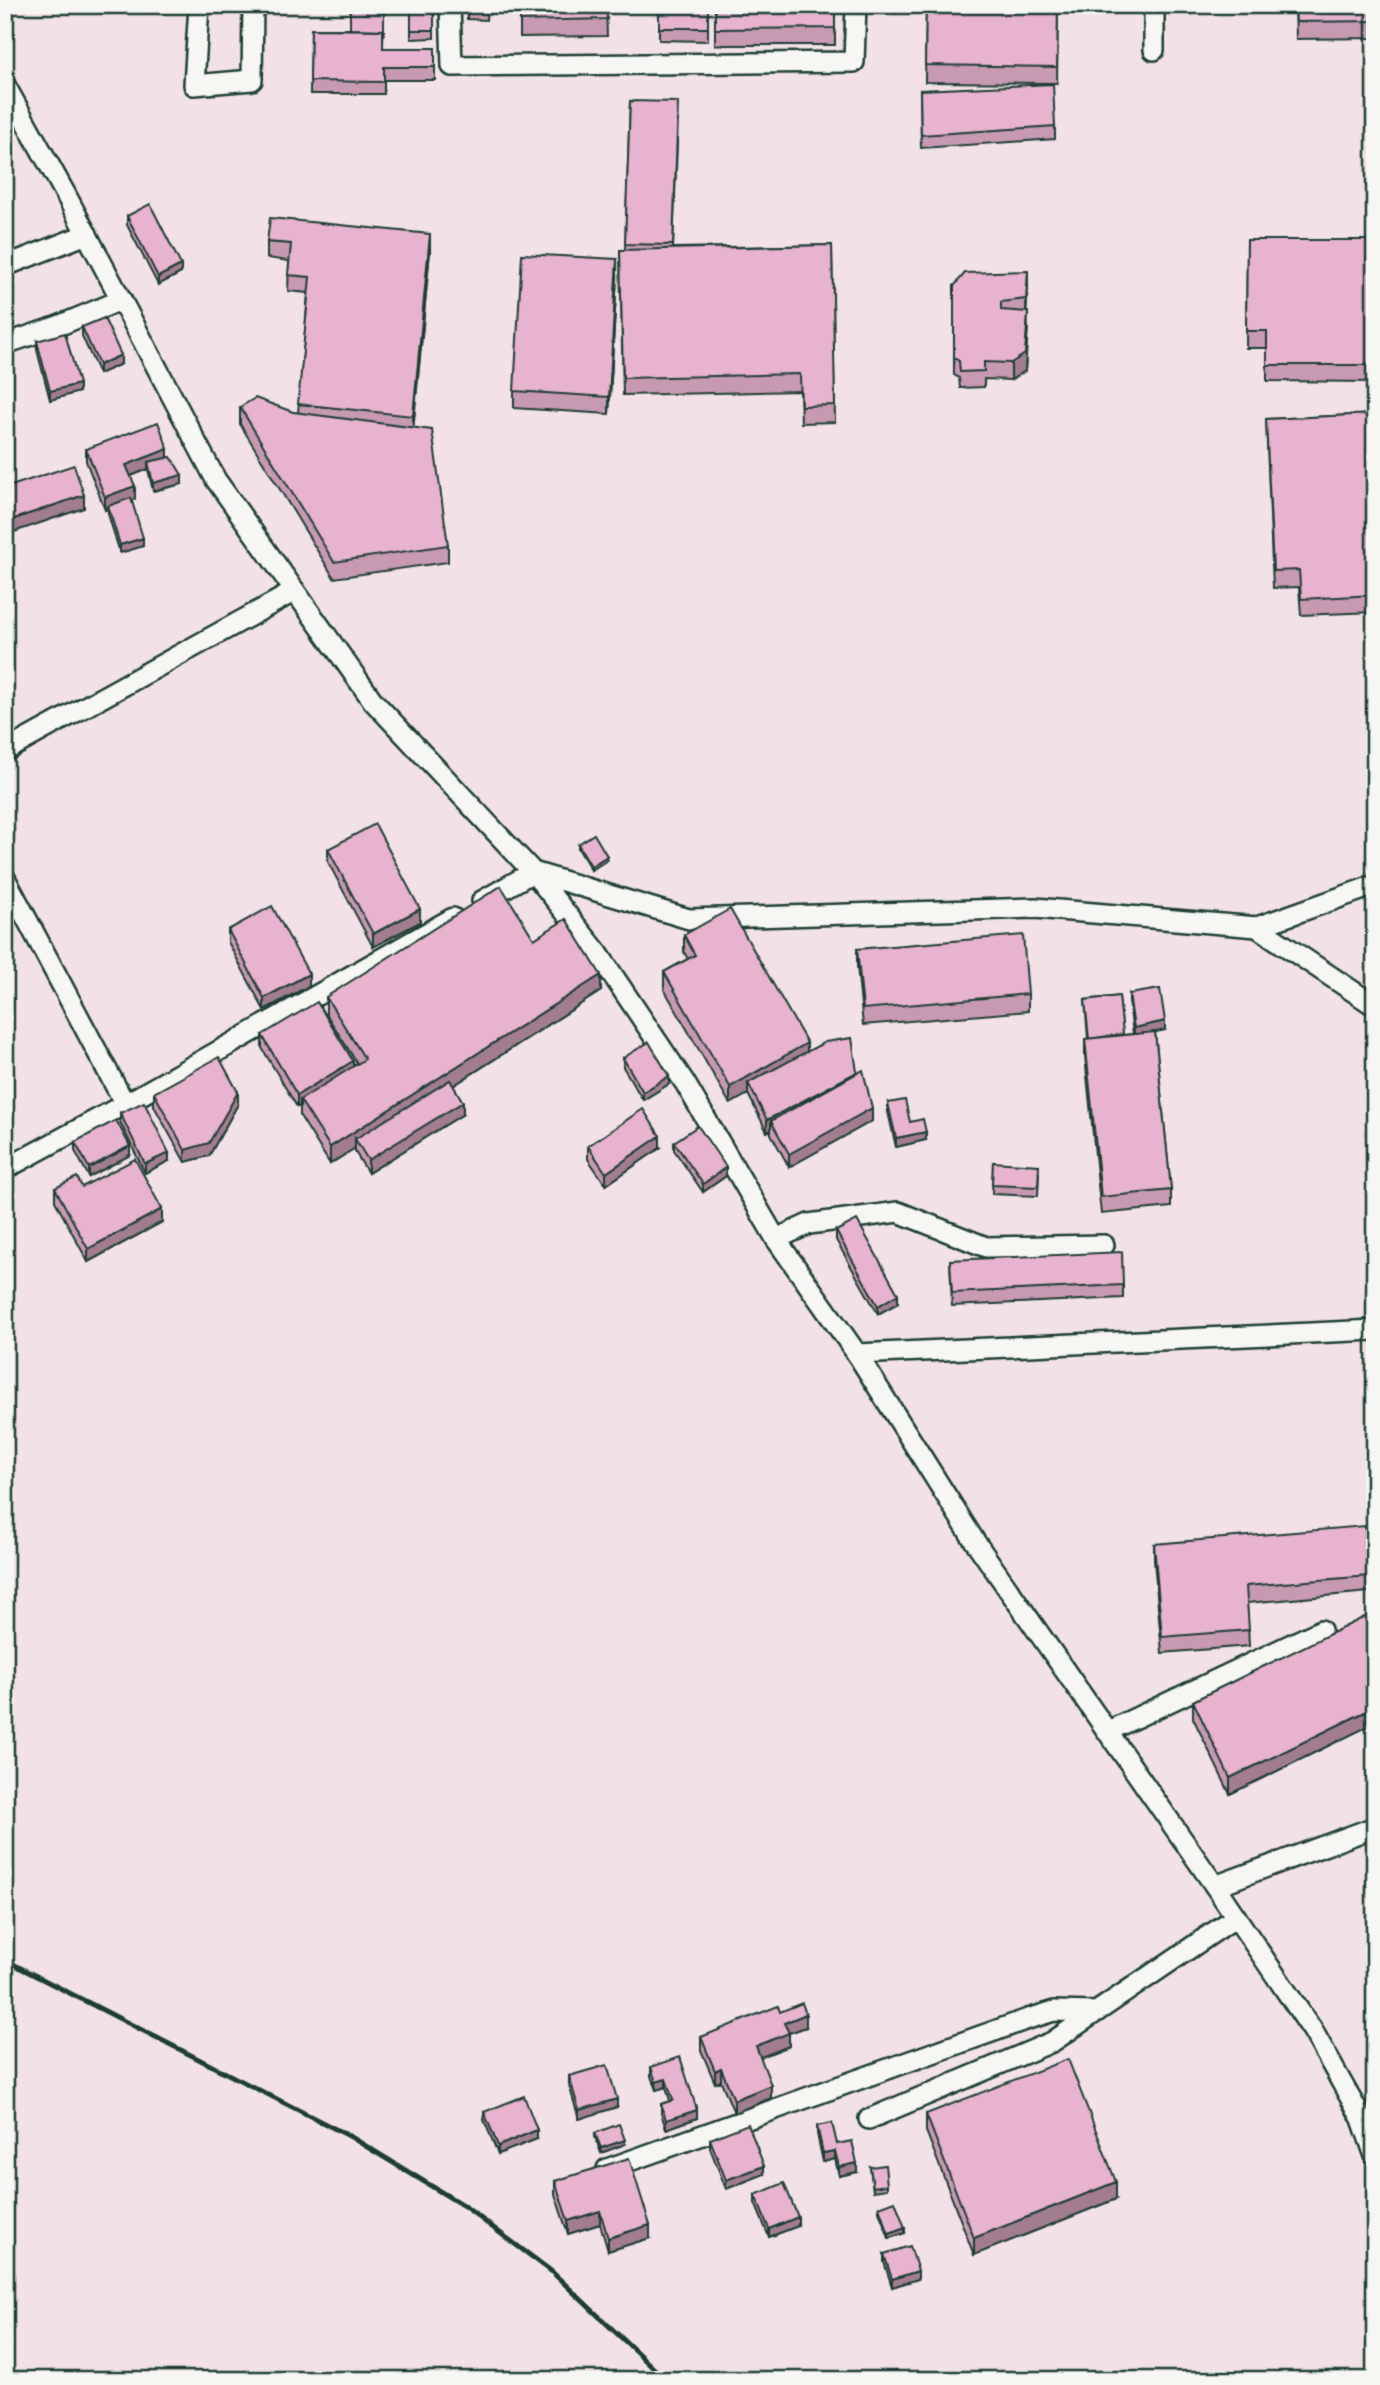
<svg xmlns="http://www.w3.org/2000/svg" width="1380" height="2385" font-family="'Playpen Sans',sans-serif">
<rect width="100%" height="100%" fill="#f2e2e7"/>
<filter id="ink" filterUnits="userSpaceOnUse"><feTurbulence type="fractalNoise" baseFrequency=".0143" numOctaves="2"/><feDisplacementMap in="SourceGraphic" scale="14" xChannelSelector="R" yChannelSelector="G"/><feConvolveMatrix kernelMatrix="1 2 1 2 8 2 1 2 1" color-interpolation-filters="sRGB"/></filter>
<g filter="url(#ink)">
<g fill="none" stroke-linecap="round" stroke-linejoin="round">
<defs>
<g id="street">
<path d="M199 5 194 85 252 80 253 5"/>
<path d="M450 5 452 66 854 62 856 5"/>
<path d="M1154 50V5"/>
<path d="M5 85 66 195 216 480 373 701 533 872 598 953 685 1083 776 1239 857 1354 974 1540 1215 1886 1313 2031 1362 2119 1375 2156"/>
<path d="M5 266 87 234"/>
<path d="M5 344 58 326 121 300"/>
<path d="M5 751 295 591"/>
<path d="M5 878 125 1104"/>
<path d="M482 901 533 872 689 919 1035 908 1257 927 1375 1006"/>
<path d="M1257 927 1375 885"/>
<path d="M5 1169 125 1104 453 918"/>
<path d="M776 1239 809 1224 898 1212 986 1247 1104 1245"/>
<path d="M857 1354 1375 1330"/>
<path d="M1108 1731 1321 1630"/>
<path d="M1215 1886 1375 1827"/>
<path d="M869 2119 1052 2042 1236 1917"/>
<path d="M607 2169 1028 2019 1054 2011 1096 2012"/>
</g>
</defs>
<use href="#street" stroke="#1f3d34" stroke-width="24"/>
<use href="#street" stroke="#f6f6f2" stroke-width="19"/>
<path stroke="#1f3d34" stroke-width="5" d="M5 1960 351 2137 464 2206 551 2271 666 2380"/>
</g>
<g fill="#c89ab1" stroke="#1f3d34" stroke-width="2">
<path d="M343 5H384L383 48H435V80H384V94H310L311 29H350V6Z"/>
<path d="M411 5H434V38L411 39Z"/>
<path d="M467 5H487L486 20 467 19Z"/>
<path d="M520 5H606L607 36 520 37Z"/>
<path d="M659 5H708V41L659 40Z"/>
<rect x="715" y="5" width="120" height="40"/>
<path d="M926 5H1058L1057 83 925 82Z"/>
<path d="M1213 5H1375V38L1296 39 1295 6H1213Z"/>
<path d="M920 90 1055 126V139L921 148Z"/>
<path d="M630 101 678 119 673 248 832 245 835 422 801 423 800 391 623 395 620 250H625Z"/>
<path d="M127 216 181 273 158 285 127 225Z"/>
<path d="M1247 240H1374V382L1267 381V348H1246Z"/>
<path d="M267 242 430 251 413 427 448 545V562L334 578 240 424V407L298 413 308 293 288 291 289 261 267 258Z"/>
<path d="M617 276 609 414 514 408V391Z"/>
<path d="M954 286 1028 288 1026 312 1028 328 1025 371 1011 380 984 379V387L960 388 959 378 954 375Z"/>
<path d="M82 327 121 364 99 374 82 336Z"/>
<path d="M37 341 79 392 50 400 37 350Z"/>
<path d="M1375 414V612L1301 615 1299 587 1273 588 1266 419Z"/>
<path d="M86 449 168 457 182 484 153 491 148 469 131 476 135 499 131 500 143 546 120 553 108 514V509L105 510 86 461Z"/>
<path d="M578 844 607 860 591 870 578 848Z"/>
<path d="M328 849 420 922 373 947 328 862Z"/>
<path d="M228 930 309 986 264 1010 228 942Z"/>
<path d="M684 935 807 1051 857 1073 872 1121 789 1167 771 1134V1130L767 1132 748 1094 730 1104 664 989V972L688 959 684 952Z"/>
<path d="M534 939 601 991 453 1086 463 1114 368 1173 355 1152V1148L330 1164 300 1116V1106L297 1107 262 1048V1035L353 1066 357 1063 326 1014V997Z"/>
<path d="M857 949 1028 994V1011L863 1025 857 966Z"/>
<path d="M1129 994 1165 1030 1155 1032 1171 1190V1207L1101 1214 1085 1056V1039H1088L1085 1000 1119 996 1123 1035 1133 1034 1129 1002Z"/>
<path d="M623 1058 669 1084 643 1100 623 1067Z"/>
<path d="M154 1093 238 1104 209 1156 185 1162 154 1106Z"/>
<path d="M888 1103 910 1122 926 1140 896 1147 888 1112Z"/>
<path d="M120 1113 169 1161 145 1173 120 1122Z"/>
<path d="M75 1142 130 1155 89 1177 75 1151Z"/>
<path d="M674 1142 726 1176 703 1192 674 1150Z"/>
<path d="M588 1146 660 1148 606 1185 588 1159Z"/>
<path d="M993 1162 1039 1173 1038 1196 992 1194Z"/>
<path d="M82 1187 162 1222 88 1262 55 1201V1188Z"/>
<path d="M836 1231 898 1303 878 1314 836 1240Z"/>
<path d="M950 1260 1123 1285V1298L952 1306Z"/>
<path d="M1154 1544 1369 1576V1592L1247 1603 1249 1646 1162 1653 1154 1560Z"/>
<path d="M1375 1612V1723L1230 1794 1193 1718V1701Z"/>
<path d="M780 2012 806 2027 789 2033V2046L760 2057 771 2098 734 2113 721 2081 715 2083 701 2050V2037Z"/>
<path d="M680 2057 697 2118 666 2129 661 2113V2104L670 2101 666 2087 656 2090 651 2076V2067Z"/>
<path d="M569 2076 617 2107 579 2119 569 2085Z"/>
<path d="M484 2112 537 2139 498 2154 484 2120Z"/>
<path d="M926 2114 1116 2199 974 2255 926 2131Z"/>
<path d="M817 2126 837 2144 857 2172 839 2176 835 2159 823 2162 817 2134Z"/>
<path d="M595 2133 625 2144 601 2153 595 2137Z"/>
<path d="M710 2139 764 2174 726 2189 710 2148Z"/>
<path d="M870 2167 887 2185V2189L873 2191Z"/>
<path d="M555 2181 650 2238 608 2251 600 2224 568 2234 555 2194Z"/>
<path d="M755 2195 798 2226 769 2237 755 2203Z"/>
<path d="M879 2207 905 2233 889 2238 879 2211Z"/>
<path d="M884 2254 918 2279 892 2287 884 2262Z"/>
</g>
<g fill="#a27d90" stroke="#1f3d34" stroke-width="2">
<path d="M430 234V251L413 432V416Z"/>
<path d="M617 259V276L609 414V397Z"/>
<path d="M181 265V273L158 285V277Z"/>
<path d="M1028 271V288L1026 315V299Z"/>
<path d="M1028 312 1025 371 1011 380V363Z"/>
<path d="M121 355V364L99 374V365Z"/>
<path d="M79 384V392L50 400V391Z"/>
<path d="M168 449V462H148V469L126 478V465Z"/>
<path d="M182 475V484L153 491V483Z"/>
<path d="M135 486V499L109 508 108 506V509L105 510V497Z"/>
<path d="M84 495V508L5 535V522Z"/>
<path d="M143 538V546L120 553V545Z"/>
<path d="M607 856V860L591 870V866Z"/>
<path d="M420 909V922L373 947V934Z"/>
<path d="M309 974V986L264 1010V998Z"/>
<path d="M601 975V991L359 1146 355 1139V1148L330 1164V1147Z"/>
<path d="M1165 1021V1030L1134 1037V1028Z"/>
<path d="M807 1043V1060L748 1083V1094L730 1104V1087Z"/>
<path d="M353 1061V1074L300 1100V1106L297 1107V1095Z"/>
<path d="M857 1072V1085L771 1121V1130L767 1132V1120Z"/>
<path d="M669 1076V1084L643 1100V1092Z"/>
<path d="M238 1092V1104L209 1156 185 1162V1150Z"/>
<path d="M463 1102V1114L368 1173V1160Z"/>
<path d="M872 1108V1121L789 1167V1154Z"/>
<path d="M926 1132V1140L896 1147V1138Z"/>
<path d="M660 1136V1148L606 1185V1173Z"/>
<path d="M130 1146V1155L89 1177V1168Z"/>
<path d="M169 1153V1161L145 1173V1164Z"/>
<path d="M726 1167V1176L703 1192V1184Z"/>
<path d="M162 1209V1222L88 1262V1249Z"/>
<path d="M898 1294V1303L878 1314V1306Z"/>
<path d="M1375 1707V1723L1230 1794V1778Z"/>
<path d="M806 2014V2027L789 2033V2046L756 2059V2046L784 2023Z"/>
<path d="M721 2068V2081L715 2083V2071Z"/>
<path d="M666 2079V2087L656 2090V2082Z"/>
<path d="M771 2085V2098L734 2113V2100Z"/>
<path d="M617 2099V2107L579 2119V2110Z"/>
<path d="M697 2110V2118L666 2129V2120Z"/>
<path d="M537 2130V2139L498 2154V2146Z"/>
<path d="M625 2140V2144L601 2153V2148Z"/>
<path d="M835 2151V2159L823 2162V2153Z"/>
<path d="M857 2163V2172L839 2176V2167Z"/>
<path d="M764 2166V2174L726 2189V2180Z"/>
<path d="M1116 2182V2199L974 2255V2238Z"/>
<path d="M600 2211V2224L568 2234V2221Z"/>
<path d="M798 2217V2226L769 2237V2229Z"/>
<path d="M650 2225V2238L608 2251V2238Z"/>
<path d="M905 2228V2233L889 2238V2234Z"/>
<path d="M918 2271V2279L892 2287V2279Z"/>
</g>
<g fill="#e8b3ce" stroke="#1f3d34" stroke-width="2">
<path d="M350 5H384V33H383V30L350 29Z"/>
<rect x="411" y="5" width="23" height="25"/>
<rect x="467" y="5" width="19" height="6"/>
<path d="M520 5H606L607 19 520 21Z"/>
<rect x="659" y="5" width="49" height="23"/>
<path d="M715 5H835V28L715 29Z"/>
<path d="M926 5H1058L1057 67 925 65Z"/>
<path d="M1295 5H1375V21L1296 22Z"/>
<path d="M311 29 383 30V48H435V67H384V82L310 81Z"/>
<path d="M1053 84 1055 126 921 135 920 90Z"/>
<path d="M630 101 678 102 673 245 625 244Z"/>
<path d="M150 204 181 265 158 277 127 216Z"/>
<path d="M270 218 430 234 413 416 298 404 310 277 288 275 291 244 267 242Z"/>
<path d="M1247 240H1374V365H1267V331H1246Z"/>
<path d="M832 245 835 405 801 406 800 374 623 378 620 250Z"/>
<path d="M522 254 617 259 609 397 514 391Z"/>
<path d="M1028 271 1026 299 1001 302V310L1028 312 1025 354 1011 363 984 362V371L960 372 959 361 954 358V286L965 273Z"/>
<path d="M104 318 121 355 99 365 82 327Z"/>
<path d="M65 333 79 384 50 391 37 341Z"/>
<path d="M255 398 293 412 432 430 448 545 334 562 240 407Z"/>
<path d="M1375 414V595L1301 599 1299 570 1273 571 1266 419Z"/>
<path d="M158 422 168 449 126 465 135 486 105 497 86 449Z"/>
<path d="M171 457 182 475 153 483 148 462Z"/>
<path d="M74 465 84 495 5 522V488Z"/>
<path d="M131 498 143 538 120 545 108 506Z"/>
<path d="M375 824 420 909 373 934 328 849Z"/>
<path d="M594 834 607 856 591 866 578 844Z"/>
<path d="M501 886 534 939 566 919 601 975 330 1147 300 1100 365 1059 326 997Z"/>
<path d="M272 906 309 974 264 998 228 930Z"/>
<path d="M730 909 807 1043 730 1087 664 972 695 955 684 935Z"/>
<path d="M1023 935 1028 994 863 1009 857 949Z"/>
<path d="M1160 989 1165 1021 1134 1028 1129 994Z"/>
<path d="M1119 996 1123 1034 1089 1039 1085 1000Z"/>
<path d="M317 1002 353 1061 297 1095 262 1035Z"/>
<path d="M1155 1032 1171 1190 1101 1197 1085 1039Z"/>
<path d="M852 1038 857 1072 767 1120 748 1083 825 1042Z"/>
<path d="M649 1042 669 1076 643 1092 623 1058Z"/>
<path d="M219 1057 238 1092 209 1143 185 1150 154 1093Z"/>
<path d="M863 1070 872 1108 789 1154 771 1121Z"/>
<path d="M450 1080 463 1102 368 1160 355 1139Z"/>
<path d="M905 1100 910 1122 923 1119 926 1132 896 1138 888 1103Z"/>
<path d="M144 1102 169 1153 145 1164 120 1113Z"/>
<path d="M643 1109 660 1136 606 1173 588 1146Z"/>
<path d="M116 1120 130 1146 89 1168 75 1142Z"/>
<path d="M698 1126 726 1167 703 1184 674 1142Z"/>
<path d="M135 1159 162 1209 88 1249 55 1188 77 1177 82 1187Z"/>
<path d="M993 1162 1039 1165 1038 1187 992 1185Z"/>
<path d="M857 1220 898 1294 878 1306 836 1231Z"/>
<path d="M1122 1252 1123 1285 952 1293 950 1260Z"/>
<path d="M1365 1526 1369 1576 1246 1586 1249 1630 1162 1637 1154 1544Z"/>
<path d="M1375 1612V1707L1230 1778 1193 1701Z"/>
<path d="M802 2003 806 2014 784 2023 789 2033 756 2046 771 2085 734 2100 721 2068 715 2071 701 2037 778 2006 780 2012Z"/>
<path d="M680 2057 697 2110 666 2120 661 2104 673 2100 666 2079 656 2082 651 2067Z"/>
<path d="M1068 2059 1116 2182 974 2238 926 2114Z"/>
<path d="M607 2065 617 2099 579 2110 569 2076Z"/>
<path d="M524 2096 537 2130 498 2146 484 2112Z"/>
<path d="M832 2123 837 2144 852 2141 857 2163 839 2167 835 2151 823 2153 817 2126Z"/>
<path d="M619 2124 625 2140 601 2148 595 2133Z"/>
<path d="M748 2124 764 2166 726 2180 710 2139Z"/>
<path d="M629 2158 650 2225 608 2238 600 2211 568 2221 555 2181Z"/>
<path d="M885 2165 887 2185 873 2187 870 2167Z"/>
<path d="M784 2183 798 2217 769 2229 755 2195Z"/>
<path d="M895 2201 905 2228 889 2234 879 2207Z"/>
<path d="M910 2246 918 2271 892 2279 884 2254Z"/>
</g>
</g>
<rect width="1380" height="2385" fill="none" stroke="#f6f6f2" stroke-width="28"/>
<rect x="14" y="14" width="1352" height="2357" fill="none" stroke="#1f3d34" stroke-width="2.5" filter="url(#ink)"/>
</svg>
